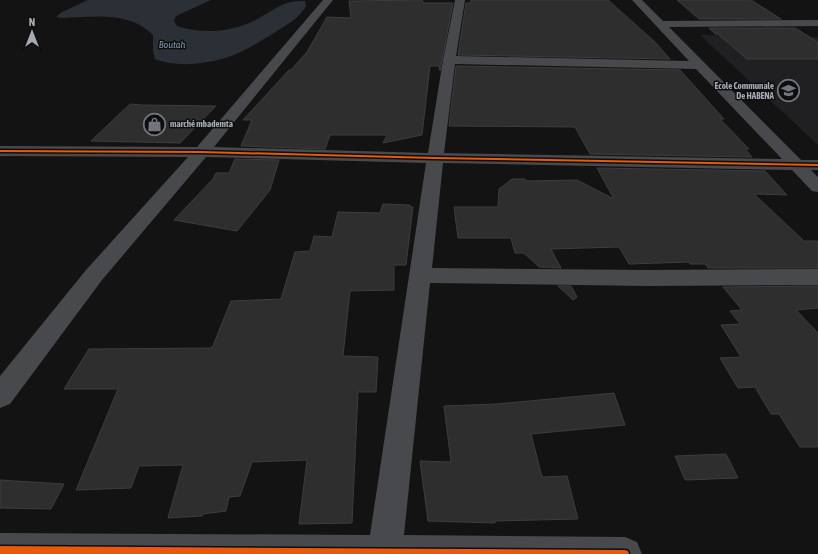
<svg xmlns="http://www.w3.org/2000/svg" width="818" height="554" font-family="'Asap Condensed',sans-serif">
<rect width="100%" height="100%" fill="#131314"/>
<path fill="#202022" d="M700 35 818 37V145Z"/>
<path fill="#2a3036" d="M88 0H211L176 16 174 21 177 26C204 35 235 32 261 17 276 8 286 0 305 1L306 6C299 19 286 25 274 33 260 41 246 51 231 56 209 64 177 68 155 59L153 51V35C128 11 95 17 63 18L56 17 62 12Z"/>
<g fill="#2e2e2f" stroke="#3c3d40">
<path d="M422 0 424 3H453L440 71 439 66H430L422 135 383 143 387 135H330L325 149 241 146 252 120H243L289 70H291L307 52 327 17 351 18 349 1Z"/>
<path d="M471 0H608L655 42 670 59 458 55 466 3H471Z"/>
<path d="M677 0H751L781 19H699Z"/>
<path d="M709 28H795L818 42V59H747L718 34H715Z"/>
<path d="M456 66 680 70 724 119H720L749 149H745L752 157 590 154 575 127 449 126Z"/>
<path d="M130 104 142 105 216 106 180 143 91 141Z"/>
<path d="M235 159 279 160 270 190 237 231 174 220 213 179 216 173H229Z"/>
<path d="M597 168 765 171 787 195 754 194 804 241H818V268H708L705 264H690L689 262 629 264 619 247 551 249 561 268 539 267 524 253H515L511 238H458L454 207H498L499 189 512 179H525L526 181 577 180 614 199Z"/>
<path d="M383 204 410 205V207H413L406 265H394V290L350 291 343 356 378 357 376 392H358L352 523 299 524 307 460 252 462 240 496 229 497 226 511 203 514 202 516 168 518 183 465 139 466 131 488 76 490 118 389H64L89 349 212 348 231 301 281 299 295 252 310 251 314 236 332 237 338 212 380 213Z"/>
<path d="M558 286H571L577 297 573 300Z"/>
<path d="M818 286V308L796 310 818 333V447H800L779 414H771L755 387 738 388 720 358 741 357 721 325 740 324 730 311 742 310 723 287Z"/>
<path d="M614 393 625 425 531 434 542 477 567 476 578 519 495 521V523L428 521 420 461 451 462 444 406 497 404Z"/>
<path d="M726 454 738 478 685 480 675 456Z"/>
<path d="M0 480 64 484 51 509 0 508Z"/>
</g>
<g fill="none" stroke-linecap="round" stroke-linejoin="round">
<path fill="#48494c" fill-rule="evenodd" d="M323 0H333L214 147 428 153 443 60 455 0H465L456 56 689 61 632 0H642L663 21 818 20V26L669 27 801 160H818V170H811L818 177V192L812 191 792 170 443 163 432 268 648 270 818 269V285L648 286 430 283 404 535 625 537 637 542 642 554H0V533L370 535 426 163 206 157 102 280 10 404 0 408V376L86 270 188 157 0 156V146L197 147ZM455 64 696 69 782 159 444 153Z"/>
<defs>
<g id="cycleway">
<path d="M0 150 201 151 435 157 818 164V166L435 159 201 153 0 152Z"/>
<path d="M0 546 625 550 628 551 629 554H0Z"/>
</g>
</defs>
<use href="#cycleway" stroke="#0e0e0f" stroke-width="3"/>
<use href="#cycleway" fill="#e8590c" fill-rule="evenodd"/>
</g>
<defs>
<symbol id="school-ring" viewBox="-11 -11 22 22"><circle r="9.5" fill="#0e0e0f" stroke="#72757c" stroke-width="1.5"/><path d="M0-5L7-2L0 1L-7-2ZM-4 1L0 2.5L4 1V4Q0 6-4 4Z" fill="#72757c"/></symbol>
<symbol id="shop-ring" viewBox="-11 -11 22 22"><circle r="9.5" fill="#0e0e0f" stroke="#72757c" stroke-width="1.5"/><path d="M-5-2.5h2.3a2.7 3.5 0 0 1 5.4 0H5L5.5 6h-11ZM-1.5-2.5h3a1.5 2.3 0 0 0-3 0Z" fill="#72757c"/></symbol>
</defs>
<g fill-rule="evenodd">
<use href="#school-ring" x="776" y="78" width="25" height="25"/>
<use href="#shop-ring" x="142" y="112" width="25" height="25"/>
</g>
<g text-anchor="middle" stroke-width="3" stroke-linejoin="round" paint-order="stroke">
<g font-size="9" font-weight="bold" fill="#a5aab4" stroke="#0e0e0f" text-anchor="end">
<text x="774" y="89">Ecole Communale<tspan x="774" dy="10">De HABENA</tspan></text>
<text x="170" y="127" text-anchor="start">marché mbademta</text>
</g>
<g font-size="10" font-style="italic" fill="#7e97ad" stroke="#0e0e0f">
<text x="172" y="48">Boutah</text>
</g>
</g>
<g transform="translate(32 32)" stroke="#0e0e0f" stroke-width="3" paint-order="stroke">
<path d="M0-3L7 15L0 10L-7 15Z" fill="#a5aab4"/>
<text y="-6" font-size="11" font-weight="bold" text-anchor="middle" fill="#a5aab4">N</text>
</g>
</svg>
